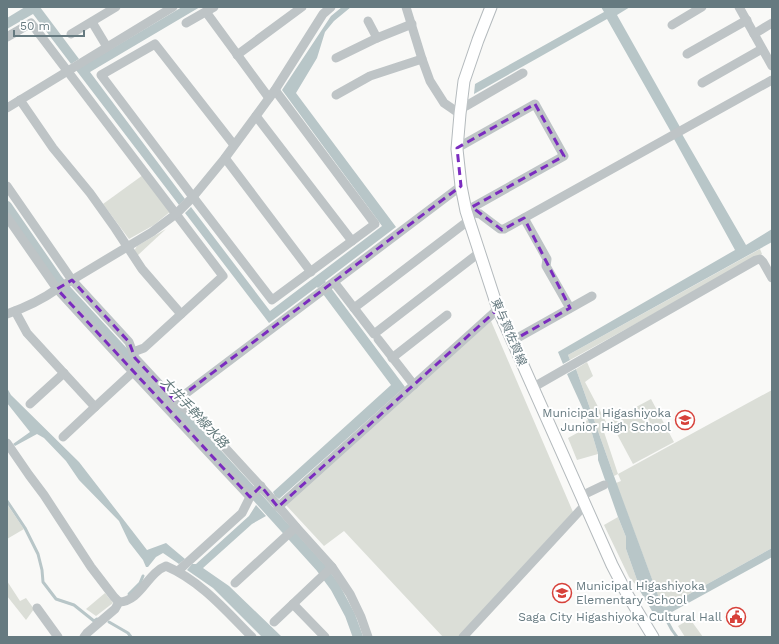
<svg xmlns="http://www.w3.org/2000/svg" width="779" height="644" font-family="'Work Sans','Noto Sans JP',sans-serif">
<rect width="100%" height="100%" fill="#f9f9f7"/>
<g fill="#dbded7">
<path d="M143 175 171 211 154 225 129 239 103 204Z"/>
<path d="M166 229 137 256 134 251 137 246Z"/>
<path d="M760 249 762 254 570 360 568 355Z"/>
<path d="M491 321 573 512 458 637H443L344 531 324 546 285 504Z"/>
<path d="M587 362 593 376 585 382 606 422 602 426 618 474 772 390V548L666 607 662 606 616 483 621 481 618 474 614 476 576 369Z"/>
<path d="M651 399 674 442 633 464 610 421Z"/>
<path d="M588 420 598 454 577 460 568 438 579 432 583 428V422Z"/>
<path d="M7 504 24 529 7 539Z"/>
<path d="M618 517 626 537V549L637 580V586L629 577 604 525Z"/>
<path d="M7 581 20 601 26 598 34 609 26 620 7 596Z"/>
<path d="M105 593 113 603 96 616 86 609Z"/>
<path d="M690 619 703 637H685L678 626Z"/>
</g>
<g fill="#b8c6c8">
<path d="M25 7H40L79 59 71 64 33 14 7 29V18Z"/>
<path d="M182 7H200L90 72 185 199 179 205 76 70Z"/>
<path d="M342 7H351L334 21 325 32 317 58 296 93 396 227 325 281 326 282 318 288 317 287 269 323 185 213 191 207 270 311 382 226 282 90 331 16Z"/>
<path d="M601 7H630L617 15 680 127 671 132 607 19 474 94 475 84 604 12Z"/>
<path d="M682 134 746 245 772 229V242L568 355 570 360 563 364 558 352 735 250 674 139Z"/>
<path d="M331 288 405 387 279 499 275 496 273 492 391 385 323 294Z"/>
<path d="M576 369 614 476 662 606 666 607 772 548V557L670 613 671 618 662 623 658 621 637 586V580L626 549V537L618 517 598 460V454L588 420 567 374Z"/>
<path d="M7 388 11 395 79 462 147 550 166 543 185 559 179 564 163 553 156 557 148 567H146L143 560 129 542 119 521 79 480 66 461 44 438 37 434 15 446 13 444 30 432 7 403Z"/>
<path d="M256 505 266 516 252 524 203 568 229 586 282 637H262L213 588 187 570 192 564H196L249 516Z"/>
</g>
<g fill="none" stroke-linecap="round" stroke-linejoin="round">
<g stroke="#b8c6c8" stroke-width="3">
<path d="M7 501 25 528 38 554 42 570 43 582 56 599 74 605 94 621 97 619"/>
<path d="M129 594 140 583 143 576"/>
<path d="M665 617 672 630 677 637"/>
<path d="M109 622 128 633 131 637"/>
</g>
<path stroke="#b8c6c8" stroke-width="10" d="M7 206 58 280 69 293 257 497 321 568 335 587 350 615 358 637"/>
<defs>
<path id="major" d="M491 7 478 40 464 81 460 114 457 149 461 186 466 211 498 309 612 565 627 594 653 637"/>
</defs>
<use href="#major" stroke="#b4babd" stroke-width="13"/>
<g stroke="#bec4c6" stroke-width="9">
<path d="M406 7 422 59 430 81 444 103 460 114"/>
<path d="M739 7 772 66"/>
<path d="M206 12 269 98"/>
<path d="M368 21 377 38"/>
<path d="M92 22 107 47"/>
<path d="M186 23 214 7"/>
<path d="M672 25 702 7"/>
<path d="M71 34 116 7"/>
<path d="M754 34 772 23"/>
<path d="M7 37 31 23 223 276 144 348 133 352"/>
<path d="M687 54 747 20"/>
<path d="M237 55 302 7"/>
<path d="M336 58 377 38 412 24"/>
<path d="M702 83 762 49"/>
<path d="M336 95 370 76 422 59"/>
<path d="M20 100 53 148 90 193 115 228 142 269 181 314"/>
<path d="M461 106H466L523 73"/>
<path d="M7 108 173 7"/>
<path d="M256 116 352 241"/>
<path d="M234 145 155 44 101 75 193 197 272 300 375 224 275 90"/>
<path d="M457 148 535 104 564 156 466 211"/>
<path d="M225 158 311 272"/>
<path d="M7 186 72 280 129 342 135 358 175 401 197 417 273 500 296 527 332 567 350 594 361 617 368 637"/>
<path d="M466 211 480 214 500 229H504L772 80"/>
<path d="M7 217 57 289 133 372 250 497"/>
<path d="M524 218 547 259 546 266 570 308"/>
<path d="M334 282 374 334 475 256 480 254"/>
<path d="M354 308 464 224 469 221"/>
<path d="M15 311 27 333 95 407 133 372"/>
<path d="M7 314C24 308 43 299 57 289L152 232 176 214 193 197 225 158 275 90 323 14 331 7"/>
<path d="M378 339 414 385"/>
<path d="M512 341 592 296"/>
<path d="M392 358 447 315"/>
<path d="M532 388 756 260 760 259 763 262 772 278"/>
<path d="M30 404 64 373"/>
<path d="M172 404 461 186"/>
<path d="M63 437 95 407"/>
<path d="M7 443 29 475 44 495 91 567 114 597 119 602"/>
<path d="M581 496 604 485"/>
<path d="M278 507 498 309"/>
<path d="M178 571 242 513 250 497 261 486"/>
<path d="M235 583 296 527"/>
<path d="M293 604 325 637"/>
<path d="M37 608 58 637"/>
<path d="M274 622 332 567"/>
<path d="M84 637 87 633 115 609 119 602C141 601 147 573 166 566 201 581 226 611 252 637"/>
<path d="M463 637 585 505"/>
</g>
<use href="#major" stroke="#fff" stroke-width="11"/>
</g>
<path fill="none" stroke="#7b2cbf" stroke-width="3" stroke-dasharray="8 5" stroke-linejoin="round" d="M535 104 564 156 472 207 502 230 524 218 570 308 512 341 498 309 278 507 261 486 250 497 57 289 72 280 129 342 135 358 175 401 461 186 457 148Z"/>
<defs>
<symbol id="school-ring" viewBox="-11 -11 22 22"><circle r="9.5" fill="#fff" stroke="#d7413a" stroke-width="1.5"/><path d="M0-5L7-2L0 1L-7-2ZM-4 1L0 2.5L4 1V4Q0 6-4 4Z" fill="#d7413a"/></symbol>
<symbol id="civic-ring" viewBox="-11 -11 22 22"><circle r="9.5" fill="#fff" stroke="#d7413a" stroke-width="1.5"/><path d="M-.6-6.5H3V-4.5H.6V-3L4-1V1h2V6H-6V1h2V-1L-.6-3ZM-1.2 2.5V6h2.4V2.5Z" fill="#d7413a"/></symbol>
</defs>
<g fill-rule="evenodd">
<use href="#school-ring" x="674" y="409" width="22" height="22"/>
<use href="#school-ring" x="551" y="582" width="22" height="22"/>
<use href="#civic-ring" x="725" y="606" width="22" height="22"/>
</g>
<g text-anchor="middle" stroke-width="4" stroke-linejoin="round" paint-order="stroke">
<g font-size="12" fill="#667a80" stroke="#fff">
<text transform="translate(509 332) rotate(67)" y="4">東与賀佐賀線</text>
</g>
<g font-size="12" fill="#667a80" stroke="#fff" text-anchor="end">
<text x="671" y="417">Municipal Higashiyoka<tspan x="671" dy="14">Junior High School</tspan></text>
<text x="576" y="590" text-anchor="start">Municipal Higashiyoka<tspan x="576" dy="14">Elementary School</tspan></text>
<text x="722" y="621">Saga City Higashiyoka Cultural Hall</text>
</g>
<g font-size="13" font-style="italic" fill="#61787a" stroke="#fff">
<text transform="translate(195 412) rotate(47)" y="5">大井手幹線水路</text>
</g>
</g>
<rect width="779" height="644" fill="none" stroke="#667a80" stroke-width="16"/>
<path d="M14 30v6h70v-6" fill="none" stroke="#667a80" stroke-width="2"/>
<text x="20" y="30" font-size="12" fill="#667a80" stroke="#ffffff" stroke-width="3" paint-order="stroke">50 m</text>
</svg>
